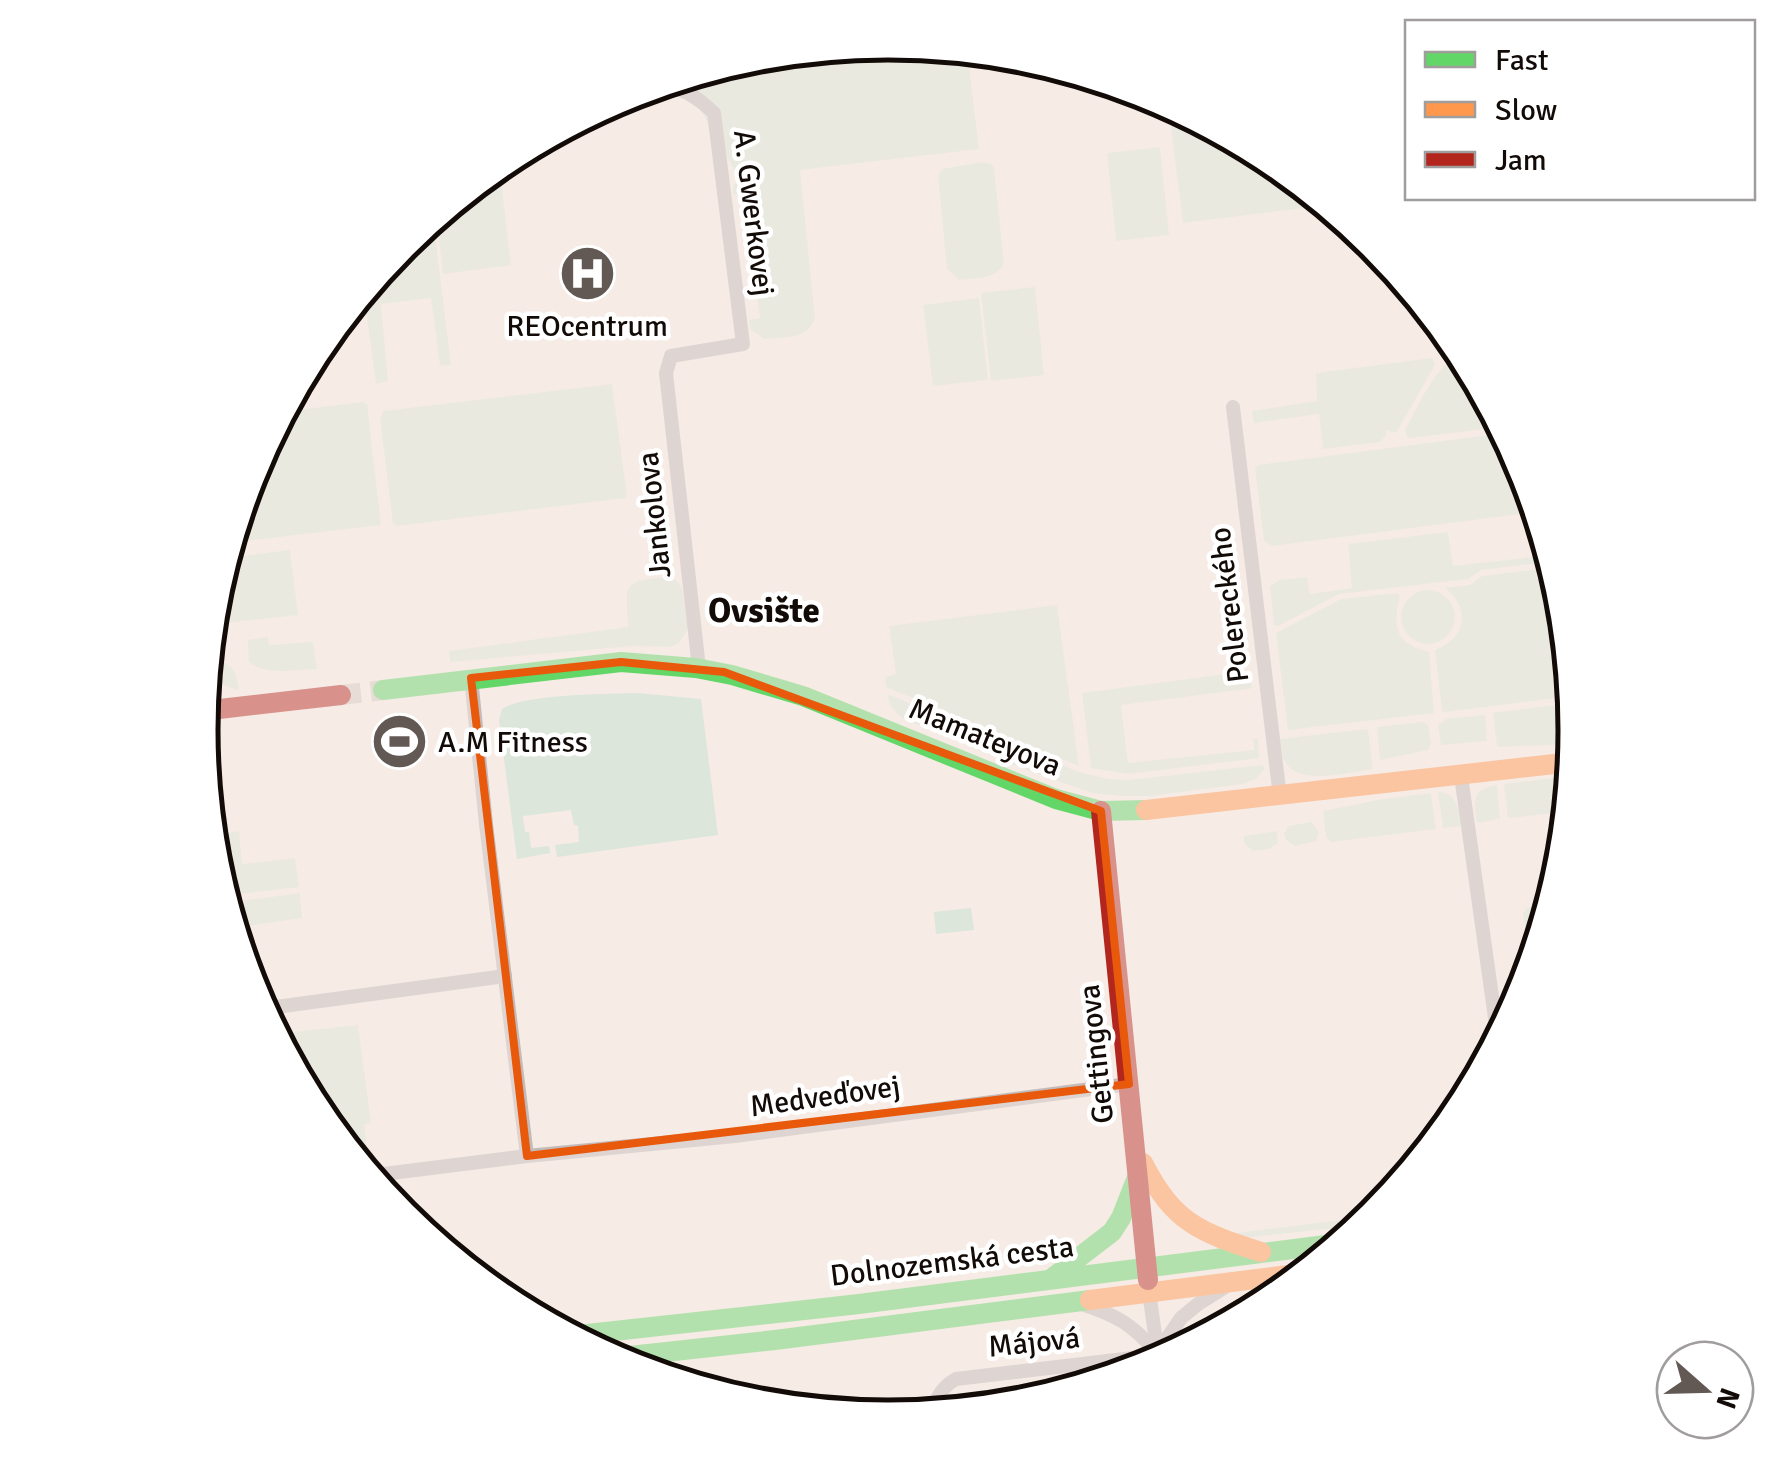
<svg xmlns="http://www.w3.org/2000/svg" width="1775" height="1460" font-family="Signika,sans-serif">
<rect width="100%" height="100%" fill="#f6ebe5"/>
<g fill="#dce6da">
<path d="M888 43 967 50 979 149 800 170 815 318C808 340 784 337 764 339L750 329 749 320 760 318 744 194 733 195V187L739 178 700 109 659 84 754 56Z"/>
<path d="M1168 104 1270 159 1327 205 1183 223Z"/>
<path d="M1160 147 1169 235 1116 241 1107 153Z"/>
<path d="M982 162 991 164 994 168 1004 263C997 280 975 278 959 280L947 269 938 176 942 169Z"/>
<path d="M501 180 511 265 443 274 436 215 476 183Z"/>
<path d="M433 218 451 365 440 366 431 298 381 304 388 381 376 384 363 290 402 243Z"/>
<path d="M1035 287 1044 375 991 381 981 293Z"/>
<path d="M979 298 988 380 933 386 923 305Z"/>
<path d="M1463 355 1501 427 1411 438 1407 437 1405 430C1417 409 1438 358 1463 355Z"/>
<path d="M1432 358 1435 365 1396 433 1386 430V436L1380 442 1323 449 1319 414 1254 423 1252 411 1317 401 1316 373Z"/>
<path d="M612 384 627 496 625 498 397 526 393 524 380 418 384 411Z"/>
<path d="M362 402 367 404 381 525 229 543 253 466 282 412Z"/>
<path d="M1505 433 1523 467 1536 512 1272 546 1264 541 1255 468 1258 465Z"/>
<path d="M1448 532 1453 566 1549 555 1553 566 1541 563 1481 570 1468 579 1339 594 1278 626 1274 625 1270 586 1280 580 1307 577 1310 594 1352 588 1348 544Z"/>
<path d="M290 550 298 615 225 623 219 576 225 558Z"/>
<path d="M1541 569 1555 575 1562 596 1572 696 1445 712 1442 711 1435 650C1466 638 1471 608 1445 588L1470 585 1482 576Z"/>
<path d="M667 577 676 580 682 587 688 629 679 643 671 647 632 646 450 662 449 651 628 627C626 585 620 581 667 577Z"/>
<circle cx="1428" cy="617" r="27"/>
<path d="M1397 593 1400 595C1393 627 1394 643 1429 652L1434 713 1288 730 1276 633 1341 599Z"/>
<path d="M1057 605 1079 766 886 687 885 677 896 674 889 626Z"/>
<path d="M268 637 269 645 313 642 317 669C294 670 268 676 249 662L248 640Z"/>
<path d="M207 656C229 662 236 667 239 690 220 686 208 676 207 656Z"/>
<path d="M1249 671 1252 688 1247 689 1121 705 1128 763 1254 750 1253 738 1258 739 1259 758 1128 774 1091 768 1082 693Z"/>
<path d="M637 693 701 699 718 835 557 857 555 845 579 842 578 826 574 825 571 810 523 816 525 832H529L531 848 549 846 550 853 517 859 499 720 502 709C522 694 609 694 637 693Z"/>
<path d="M887 694 1079 772 1108 779 1129 780 1262 765 1265 768 1256 779 1243 784 1150 796H1122L1092 793 1024 769 902 718 891 707Z"/>
<path d="M1572 703 1575 731 1574 744 1497 747 1493 713Z"/>
<path d="M1485 715 1487 741 1441 745 1438 725 1446 719Z"/>
<path d="M1423 722 1428 725 1431 744 1428 750 1380 760 1377 727Z"/>
<path d="M1366 729 1368 730 1373 769C1351 772 1299 786 1286 763 1281 756 1281 747 1280 739Z"/>
<path d="M1570 776 1567 812 1508 818 1504 784Z"/>
<path d="M1497 785 1500 819 1477 823C1474 801 1470 789 1497 785Z"/>
<path d="M1438 792C1459 794 1458 809 1461 826L1443 828Z"/>
<path d="M1431 793 1436 829 1331 842 1326 837 1323 811 1383 799Z"/>
<path d="M1312 822 1319 832 1316 841 1295 846 1286 840 1284 834 1288 826Z"/>
<path d="M239 831 242 864 295 858 299 887 223 896 213 864 210 836Z"/>
<path d="M1277 831 1278 843 1269 849 1253 851 1244 843V836Z"/>
<path d="M300 893 302 918 233 928 225 903Z"/>
<path d="M1533 907 1548 911 1530 968 1523 913 1527 908Z"/>
<path d="M971 908 974 930 936 934 934 912Z"/>
<path d="M358 1025 371 1123 364 1125 368 1153 351 1155 316 1111 274 1034Z"/>
<path d="M1374 1216 1363 1225 1243 1238 1226 1236 1235 1233Z"/>
<path d="M1254 1310 1186 1346C1199 1318 1226 1314 1254 1310Z"/>
<path d="M1135 1369 1136 1370 1041 1398 1042 1386Z"/>
</g>
<g fill="none" stroke-linecap="round" stroke-linejoin="round">
<path stroke="#d4c9c4" stroke-width="20" stroke-dasharray="20 10" stroke-linecap="butt" d="M341 695 383 690"/>
<g stroke="#c2bbba" stroke-width="14">
<path d="M638 91C677 86 685 86 714 113L743 344 671 356 666 373 699 668"/>
<path d="M1233 407 1280 797"/>
<path d="M471 678 486 824 527 1156"/>
<path d="M1461 776 1498 1039"/>
<path d="M261 1009 505 976"/>
<path d="M368 1176 527 1156 735 1136 1129 1084"/>
<path d="M1082 1304C1118 1316 1132 1324 1157 1353L1181 1318 1198 1304 1225 1287"/>
<path d="M933 1413C936 1397 942 1387 956 1379L1158 1355 1149 1292"/>
</g>
<g stroke="#63d668" stroke-width="20">
<path d="M383 690 621 662 696 668 732 675 803 696 1056 799 1101 811 1146 810"/>
<path d="M1051 1279 1112 1232 1121 1218 1136 1180"/>
<path d="M569 1336 859 1304 1341 1243"/>
<path d="M611 1358 775 1340 1090 1300"/>
</g>
<g stroke="#ff974d" stroke-width="20">
<path d="M1146 810 1572 762"/>
<path d="M1143 1163C1174 1223 1199 1232 1261 1252"/>
<path d="M1090 1300 1304 1273"/>
</g>
<g stroke="#b3261e" stroke-width="20">
<path d="M202 711 341 695"/>
<path d="M1101 811 1148 1280"/>
</g>
</g>
<path d="M0 0H1775V1460H0ZM621 662 724 672 1101 811 1129 1084 527 1156 471 678Z" fill="#f6ebe5" fill-opacity=".55" fill-rule="evenodd"/>
<path fill="none" stroke="#e8590c" stroke-width="8" stroke-linejoin="round" d="M621 662 724 672 1101 811 1129 1084 527 1156 471 678Z"/>
<defs>
<symbol id="hospital-disc" viewBox="-11 -11 22 22"><circle r="9.5" fill="#625955" stroke="#fff"/><path d="M-5-5h3v3.5h4V-5h3V5h-3V1.5h-4V5h-3Z" fill="#fff"/></symbol>
<symbol id="stadium-disc" viewBox="-11 -11 22 22"><circle r="9.5" fill="#625955" stroke="#fff"/><path d="M0-5a6.5 5 0 1 0 0 10a6.5 5 0 1 0 0-10ZM-3.5-1.8h7v3.6h-7Z" fill="#fff"/></symbol>
</defs>
<g fill-rule="evenodd">
<use href="#hospital-disc" x="556" y="242" width="63" height="63"/>
<use href="#stadium-disc" x="368" y="710" width="63" height="63"/>
</g>
<g text-anchor="middle" stroke-width="9" stroke-linejoin="round" paint-order="stroke">
<g font-size="30" fill="#120b07" stroke="#fff">
<text transform="translate(754 213) rotate(83)" y="10">A. Gwerkovej</text>
<text transform="translate(654 515) rotate(-96)" y="10">Jankolova</text>
<text transform="translate(1229 605) rotate(-97)" y="10">Polereckého</text>
<text transform="translate(985 737) rotate(22)" y="10">Mamateyova</text>
<text transform="translate(1096 1054) rotate(-96)" y="10">Gettingova</text>
<text transform="translate(825 1096) rotate(-8)" y="10">Medveďovej</text>
<text transform="translate(952 1261) rotate(-7)" y="10">Dolnozemská cesta</text>
<text transform="translate(1034 1342) rotate(-6)" y="10">Májová</text>
</g>
<g font-size="30" fill="#120b07" stroke="#fff">
<text x="587" y="336">REOcentrum</text>
<text x="438" y="752" text-anchor="start">A.M Fitness</text>
</g>
<g font-size="35" font-weight="bold" fill="#120b07" stroke="#fff">
<text x="764" y="622">Ovsište</text>
</g>
</g>
<path d="M0 0H1775V1460H0ZM218 730a670 670 0 1 1 1340 0a670 670 0 1 1-1340 0Z" fill="#fff" fill-rule="evenodd"/>
<path fill="none" stroke="#120b07" stroke-width="5" d="M218 730a670 670 0 1 1 1340 0a670 670 0 1 1-1340 0Z"/>
<rect x="1405" y="20" width="350" height="180" fill="#ffffff" stroke="#a09d9c" stroke-width="2.5"/>
<rect x="1425" y="52" width="50" height="15" fill="#63d668" stroke="#a09d9c" stroke-width="2.5"/>
<text x="1495" y="70" font-size="30" fill="#120b07">Fast</text>
<rect x="1425" y="102" width="50" height="15" fill="#ff974d" stroke="#a09d9c" stroke-width="2.5"/>
<text x="1495" y="120" font-size="30" fill="#120b07">Slow</text>
<rect x="1425" y="152" width="50" height="15" fill="#b3261e" stroke="#a09d9c" stroke-width="2.5"/>
<text x="1495" y="170" font-size="30" fill="#120b07">Jam</text>
<g transform="translate(1705 1390) rotate(110)"><circle r="48" fill="#ffffff" stroke="#a09d9c" stroke-width="2.5"/>
<path d="M0-8L18 38L0 25L-18 38Z" fill="#625955"/>
<text y="-15" font-size="28" font-weight="bold" text-anchor="middle" fill="#120b07">N</text>
</g>
</svg>
